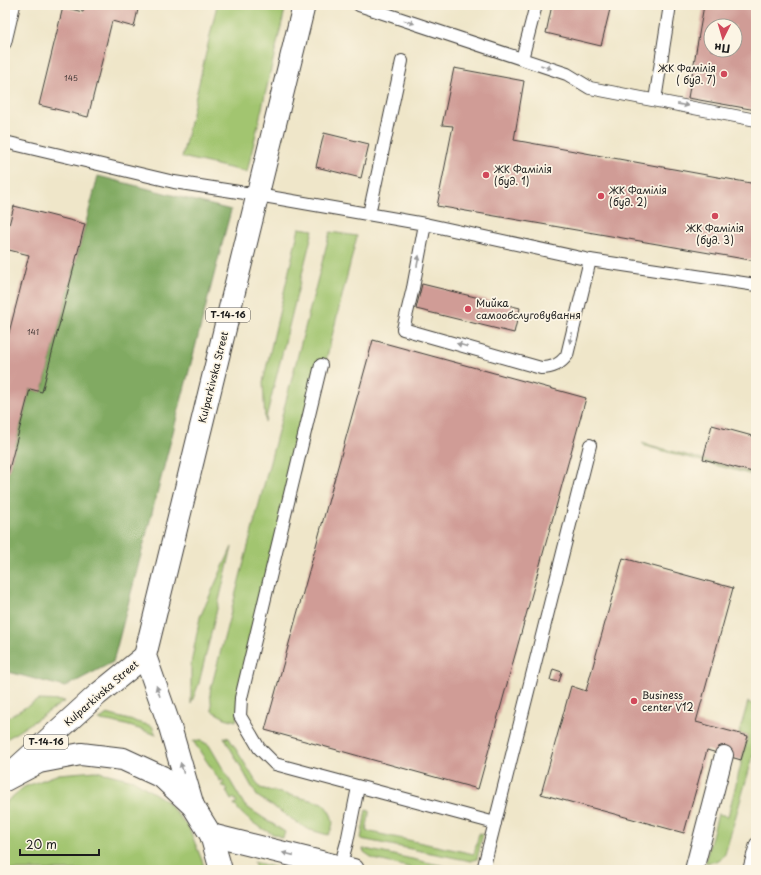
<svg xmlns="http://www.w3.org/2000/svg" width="761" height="875" font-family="'Playpen Sans',sans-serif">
<rect width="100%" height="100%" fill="#fcf5e5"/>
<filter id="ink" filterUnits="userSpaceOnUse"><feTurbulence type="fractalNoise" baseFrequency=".025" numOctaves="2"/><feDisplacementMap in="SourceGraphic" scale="8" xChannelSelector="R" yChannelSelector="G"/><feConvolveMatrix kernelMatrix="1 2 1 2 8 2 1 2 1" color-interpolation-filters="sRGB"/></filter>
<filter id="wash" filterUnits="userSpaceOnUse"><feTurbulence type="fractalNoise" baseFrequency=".012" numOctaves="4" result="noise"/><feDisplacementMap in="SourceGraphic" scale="16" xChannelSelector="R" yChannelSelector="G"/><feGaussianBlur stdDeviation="0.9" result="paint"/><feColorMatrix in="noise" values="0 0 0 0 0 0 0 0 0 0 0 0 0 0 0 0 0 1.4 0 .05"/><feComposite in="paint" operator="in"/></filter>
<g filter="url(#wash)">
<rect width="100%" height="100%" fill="#efe6c9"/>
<g fill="#a2c56f" stroke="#5f7046">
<path d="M217 5H286L247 172 182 157Z"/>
<path d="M299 228 313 230 265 422 263 382Z"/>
<path d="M330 232 357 236 236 721 225 718 212 711 210 692Z"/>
<path d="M642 443 756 474V476L645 446Z"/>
<path d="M232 547 199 683 191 704V664L200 617Z"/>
<path d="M38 700 65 701 5 740V719Z"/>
<path d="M748 702 754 705 756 708V746L725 854C720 861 714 863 705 862L718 814 728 816 748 736 739 733Z"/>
<path d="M107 714 152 726 156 735C137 728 119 722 99 720Z"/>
<path d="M224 737 229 738 260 788 323 803C332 815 337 822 328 835L307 829 257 796Z"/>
<path d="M193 741H201L209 745 245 806 285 832 283 838C264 831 246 821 234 804L237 802 234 798 231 800 226 791 228 790 225 786 223 787 221 785 224 783 222 780 220 781Z"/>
<path d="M96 771 133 780 165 800 189 828 203 863 204 870H5V803L24 787 59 774Z"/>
<path d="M366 810 370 811 366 831 474 854 479 833 483 834 477 859 471 861 361 839Z"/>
<path d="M363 849 370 850 463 870H420L374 859 364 852Z"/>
<path d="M254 862 287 870H256Z"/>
</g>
<path fill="#81aa62" stroke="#4e633f" d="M98 176 231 210 113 662 65 687 5 671V477H7L30 389 42 392Z"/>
<g id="blocks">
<g fill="#d09c96" fill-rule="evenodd">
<path d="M85 5H139L134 27 112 21 88 117 39 105 63 7 83 12Z"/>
<path d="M552 5H611L601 46 546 33Z"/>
<path d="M704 5H756V110L688 98ZM711 26H735V50H711Z"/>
<path d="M454 68 524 81 514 140 756 184V261L437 206 453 126 442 125Z"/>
<path d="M324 133 369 144 361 178 316 167Z"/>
<path d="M14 206 85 224 42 392 30 389 7 477H5V348L29 255 5 249V240Z"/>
<path d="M422 284 520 308 514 333 416 309Z"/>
<path d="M373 340 586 398 478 789 265 730Z"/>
<path d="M712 425 756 437V473L703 459Z"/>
<path d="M623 558 733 588 696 722 748 736 741 760 707 750 684 833 541 794 571 686 586 691Z"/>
<path d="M553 669 562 672 559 682 550 680Z"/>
</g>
</g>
</g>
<g filter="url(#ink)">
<use href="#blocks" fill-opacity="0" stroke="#3c3a36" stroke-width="1"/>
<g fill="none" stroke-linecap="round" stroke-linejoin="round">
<defs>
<g id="service">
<path d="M359 5 567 74 590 88 756 120"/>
<path d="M5 43 14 5"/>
<path d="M522 59 536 5"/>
<path d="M655 100 670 5"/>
<path d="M5 142 174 182 258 195 425 224 590 260 756 285"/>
<path d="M369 214 402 61"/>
<path d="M425 224 413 288 403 329 541 368C552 368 560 365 567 355L590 260"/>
<path d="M321 365 241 698 240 716 259 748 275 764 495 823"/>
<path d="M340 867 347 842 358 787"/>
<path d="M483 870 590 445"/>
<path d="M749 870 756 844"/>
</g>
<path id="pedestrian" d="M694 870 724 755"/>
<path id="minor" d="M211 835 353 870"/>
<g id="primary">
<path d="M19 766 97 695 145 656"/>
<path d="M5 780 39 762 81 754 123 759 162 777 193 806 211 835 221 870"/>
<path d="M193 806 170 727 145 656 304 5"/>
</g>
</defs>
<use href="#service" stroke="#3c3a36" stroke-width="14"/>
<use href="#pedestrian" stroke="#3c3a36" stroke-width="20"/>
<use href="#minor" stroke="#3c3a36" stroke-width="24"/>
<use href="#primary" stroke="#3c3a36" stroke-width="24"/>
<use href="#service" stroke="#fff" stroke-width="12"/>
<use href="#pedestrian" stroke="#fff" stroke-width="18"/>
<use href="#minor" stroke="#fff" stroke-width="22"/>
<use href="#primary" stroke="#fff" stroke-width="22"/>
</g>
<defs><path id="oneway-solid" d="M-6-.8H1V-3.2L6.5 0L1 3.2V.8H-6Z"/></defs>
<g fill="#999">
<use href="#oneway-solid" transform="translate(409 22) rotate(18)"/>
<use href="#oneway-solid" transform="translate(546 67) rotate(19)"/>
<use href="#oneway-solid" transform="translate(683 105) rotate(11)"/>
<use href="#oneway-solid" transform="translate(418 261) rotate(-79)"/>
<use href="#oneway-solid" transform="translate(571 338) rotate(103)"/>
<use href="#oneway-solid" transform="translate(462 345) rotate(-164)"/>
<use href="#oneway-solid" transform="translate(158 691) rotate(-109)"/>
<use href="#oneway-solid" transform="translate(182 768) rotate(-106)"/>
<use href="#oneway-solid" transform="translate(288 854) rotate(-167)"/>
</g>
</g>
<g fill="#d1495b" stroke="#fcf5e5" stroke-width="1.5">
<circle cx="724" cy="74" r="4"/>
<circle cx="486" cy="175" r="4"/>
<circle cx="601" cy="196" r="4"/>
<circle cx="715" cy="216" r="4"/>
<circle cx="468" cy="309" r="4"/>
<circle cx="634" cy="701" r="4"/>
</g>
<g text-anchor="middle" stroke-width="3.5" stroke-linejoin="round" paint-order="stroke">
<g font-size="8" fill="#493c3a">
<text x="71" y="81">145</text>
<text x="33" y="335">141</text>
</g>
<g fill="#fcf5e5" stroke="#5f5d58" stroke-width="1">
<rect x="206" y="308" width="44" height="14" rx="3"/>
<rect x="24" y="735" width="44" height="14" rx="3"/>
</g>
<g font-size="9" font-weight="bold" fill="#1c1c1c">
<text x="228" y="318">Т-14-16</text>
<text x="46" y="745">Т-14-16</text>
</g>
<g font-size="10" fill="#1c1c1c" stroke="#fcf5e5" text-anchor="start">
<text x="716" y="72" text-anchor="end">ЖК Фамілія<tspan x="716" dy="12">( буд. 7)</tspan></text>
<text x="494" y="173">ЖК Фамілія<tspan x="494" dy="12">(буд. 1)</tspan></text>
<text x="609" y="194">ЖК Фамілія<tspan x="609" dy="12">(буд. 2)</tspan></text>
<text x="715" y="232" text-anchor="middle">ЖК Фамілія<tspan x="715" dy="12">(буд. 3)</tspan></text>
<text x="476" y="307">Мийка<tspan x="476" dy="12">самообслуговування</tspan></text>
<text x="642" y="699">Business<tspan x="642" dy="12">center V12</tspan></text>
</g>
<g font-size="10" fill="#1c1c1c" stroke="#fcf5e5">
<text transform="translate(213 377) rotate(-76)" y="4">Kulparkivska Street</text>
<text transform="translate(101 693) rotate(-41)" y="4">Kulparkivska Street</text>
</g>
</g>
<rect width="761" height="875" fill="none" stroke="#fcf5e5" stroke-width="20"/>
<g transform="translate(723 38) rotate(185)"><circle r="19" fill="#fcf5e5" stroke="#a29e95"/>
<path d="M0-3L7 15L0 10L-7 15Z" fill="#d1495b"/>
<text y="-6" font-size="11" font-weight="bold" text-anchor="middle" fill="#1c1c1c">Пн</text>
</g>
<path d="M20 849v6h79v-6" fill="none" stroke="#1c1c1c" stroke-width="2"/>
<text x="26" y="849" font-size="12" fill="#1c1c1c" stroke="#fcf5e5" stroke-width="3" paint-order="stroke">20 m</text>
</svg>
